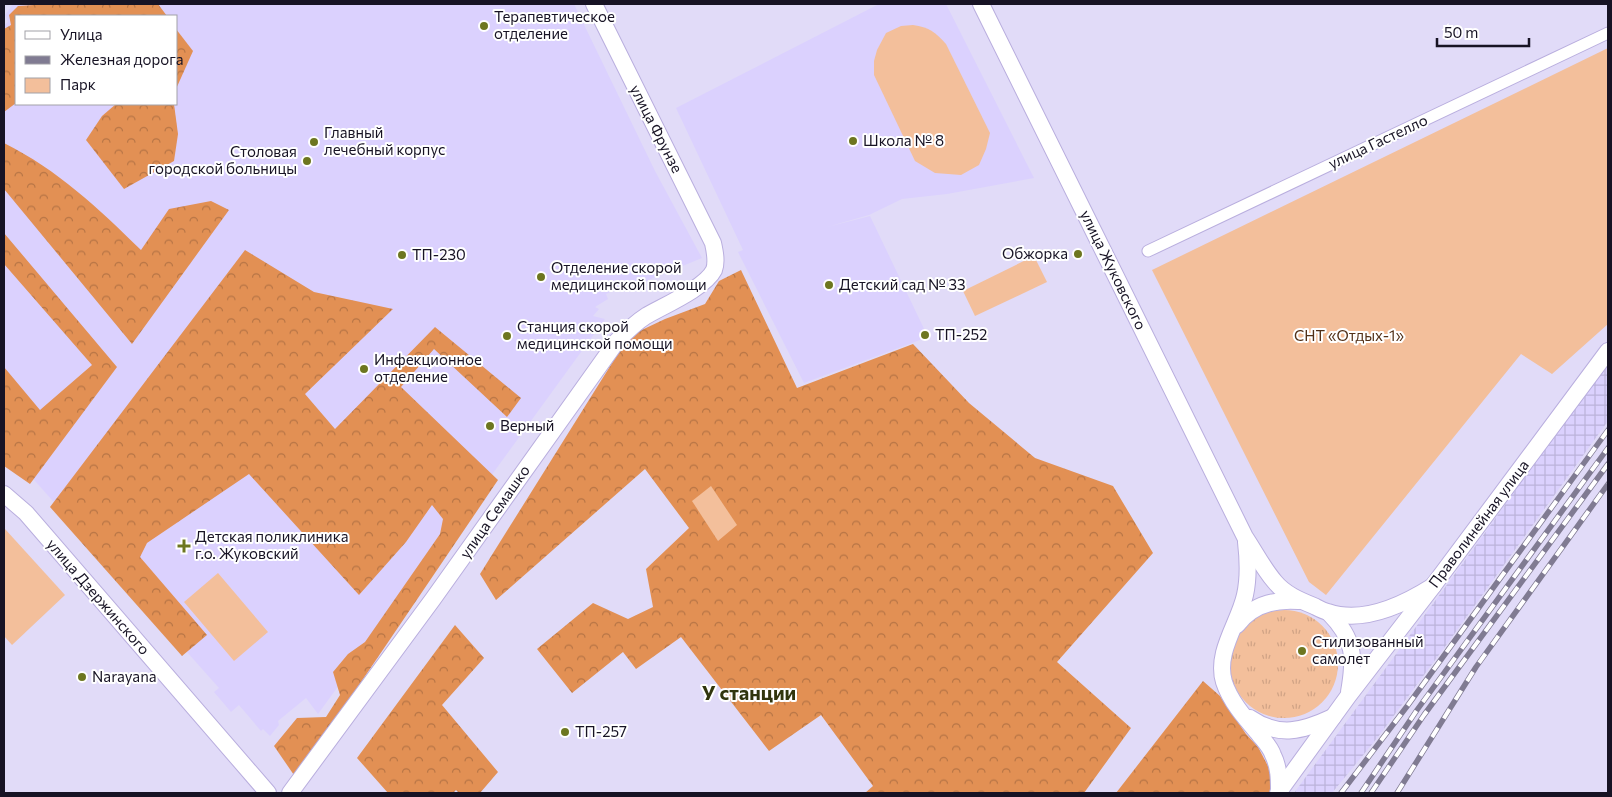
<svg xmlns="http://www.w3.org/2000/svg" width="1612" height="797" font-family="Commissioner,sans-serif">
<defs>
<pattern id="industrial-grid" width="8" height="8" patternUnits="userSpaceOnUse" patternTransform="scale(1.25)"><rect width="8" height="8" fill="#dbd1fe"/><path d="M0 4h8M4 0v8" fill="none" stroke="#bbb3da"/></pattern>
<pattern id="grass-tufts" width="24" height="20" patternUnits="userSpaceOnUse" patternTransform="scale(1.25)"><rect width="24" height="20" fill="#f3bf9b"/><path d="M3 7l-1-3M5 7V3M7 7l1-3M15 17l-1-3M17 17v-4M19 17l1-3" fill="none" stroke="#d0a385"/></pattern>
<pattern id="forest-crowns" width="20" height="18" patternUnits="userSpaceOnUse" patternTransform="scale(1.25)"><rect width="20" height="18" fill="#e29054"/><path d="M2 6a3 3 0 1 1 6 0M12 15a3 3 0 1 1 6 0" fill="none" stroke="#b67445"/></pattern>
</defs>
<rect width="100%" height="100%" fill="#e1dbf8"/>
<g fill="#dbd1fe" fill-rule="evenodd">
<path d="M13 4H574L655 171 702 258 634 286 632 282 627 284 606 294 608 299 595 307 599 309 593 316 605 319 318 714 306 698 278 721 279 725 270 736 263 729 261 731 239 705 231 712 214 692 219 688 4 446V25L8 22 5 15ZM16 16H176V104H16Z"/>
<path d="M879 4H946L1034 178 947 194 902 199 869 215 827 227 870 216 928 337 804 383 738 252 743 250 676 108Z"/>
</g>
<path fill="url(#industrial-grid)" d="M1608 361V421L1447 644 1378 737 1332 793H1294L1487 530Z"/>
<circle fill="url(#grass-tufts)" cx="1284" cy="664" r="54"/>
<g fill="url(#forest-crowns)">
<path d="M49 4H158L167 16H16V103L4 112V29L11 25 9 15 18 6Z"/>
<path d="M176 29 193 51 176 89Z"/>
<path d="M116 104H174L178 134 174 161 124 189 86 140 102 116Z"/>
<path d="M4 143C58 170 98 208 141 250L169 209 211 201 229 210 132 344 4 189Z"/>
<path d="M4 233 117 367 30 484 4 466V367L40 410 92 365 4 264Z"/>
<path d="M245 250 314 292 393 309 305 394 335 429 435 327 521 398 507 417 434 349 401 387 498 480 296 778 274 746 297 718 326 717 340 695 333 672 348 654 365 642 440 534 443 519 432 505 406 542 359 595 249 474 147 543 140 557 207 635 182 656 50 507Z"/>
<path d="M741 270 797 388 913 344 969 403 1035 458 1113 486 1153 553 1057 662 1131 728 1084 793H865L873 786 821 715 769 751 681 637 636 669 623 652 572 693 537 649 593 603 628 619 653 607 646 569 689 528 645 469 496 600 480 574 629 336 665 319 705 304 719 281Z"/>
<path d="M455 625 484 658 442 705 498 772 480 793H459L456 790 453 793H388L357 758Z"/>
<path d="M1203 681 1220 696 1246 734 1258 747 1268 766 1274 792 1273 793H1116Z"/>
</g>
<g fill="#f3bf9b">
<path d="M913 25C929 27 935 32 946 44L990 133 986 149 979 165 961 175 935 173 915 161 874 75V61L877 50 886 33 901 26Z"/>
<path d="M1608 48V324L1552 374 1521 354 1326 595 1309 582 1152 270Z"/>
<path d="M1034 256 1047 282 975 316 963 291Z"/>
<path d="M711 486 737 525 718 541 692 501Z"/>
<path d="M5 529 65 595 12 645 4 636Z"/>
<path d="M218 573 268 632 234 661 184 602Z"/>
</g>
<g fill="none" stroke-linecap="round" stroke-linejoin="round">
<defs>
<path id="street" d="M1148 251 1608 33"/>
<g id="secondary">
<path d="M981 4 1245 537C1255 552 1263 568 1275 582 1285 594 1299 600 1314 606 1318 608 1323 611 1328 612 1363 624 1403 605 1433 586"/>
<path d="M4 494 26 513 268 793"/>
<path d="M1246 542C1248 559 1249 577 1245 595 1239 623 1215 652 1224 682 1230 701 1245 718 1258 733 1263 740 1270 746 1273 755 1279 767 1279 779 1279 792"/>
<path d="M1329 613C1355 639 1355 658 1349 692"/>
<path d="M1237 625C1252 605 1274 599 1299 601"/>
<path d="M1250 718C1279 738 1303 731 1333 717"/>
<path d="M290 793 433 599 617 341C626 332 635 323 646 316 663 306 705 288 714 270 717 262 715 252 713 243L594 4"/>
<path d="M1278 793 1349 695 1433 586 1608 351"/>
</g>
</defs>
<use href="#street" stroke="#b9aede" stroke-width="13"/>
<use href="#secondary" stroke="#b9aede" stroke-width="18"/>
<use href="#street" stroke="#fff" stroke-width="11"/>
<use href="#secondary" stroke="#fff" stroke-width="16"/>
<defs>
<g id="rail">
<path d="M1341 793 1408 705 1608 430"/>
<path d="M1361 793 1417 710 1608 448"/>
<path d="M1371 793 1424 715 1608 464"/>
<path d="M1397 793 1476 667 1608 484"/>
</g>
</defs>
<use href="#rail" stroke="#807b92" stroke-width="5.5"/>
<use href="#rail" stroke="#fff" stroke-width="4" stroke-dasharray="11" stroke-linecap="butt"/>
</g>
<g fill="#6d7620" stroke="#fff" stroke-width="2">
<circle cx="484" cy="26" r="5"/>
<circle cx="853" cy="141" r="5"/>
<circle cx="314" cy="142" r="5"/>
<circle cx="307" cy="161" r="5"/>
<circle cx="1078" cy="254" r="5"/>
<circle cx="402" cy="255" r="5"/>
<circle cx="541" cy="277" r="5"/>
<circle cx="829" cy="285" r="5"/>
<circle cx="925" cy="335" r="5"/>
<circle cx="507" cy="336" r="5"/>
<circle cx="364" cy="369" r="5"/>
<circle cx="490" cy="426" r="5"/>
<path d="M181.5 538.5h5v5h5v5h-5v5h-5v-5h-5v-5h5z"/>
<circle cx="1302" cy="651" r="5"/>
<circle cx="82" cy="677" r="5"/>
<circle cx="565" cy="732" r="5"/>
</g>
<g text-anchor="middle" stroke-width="4" stroke-linejoin="round" paint-order="stroke">
<g font-size="15" fill="#171324" stroke="#fff" text-anchor="start">
<text x="494" y="22">Терапевтическое<tspan x="494" dy="17">отделение</tspan></text>
<text x="324" y="138">Главный<tspan x="324" dy="17">лечебный корпус</tspan></text>
<text x="863" y="146">Школа № 8</text>
<text x="297" y="157" text-anchor="end">Столовая<tspan x="297" dy="17">городской больницы</tspan></text>
<text x="1068" y="259" text-anchor="end">Обжорка</text>
<text x="412" y="260">ТП-230</text>
<text x="551" y="273">Отделение скорой<tspan x="551" dy="17">медицинской помощи</tspan></text>
<text x="839" y="290">Детский сад № 33</text>
<text x="517" y="332">Станция скорой<tspan x="517" dy="17">медицинской помощи</tspan></text>
<text x="935" y="340">ТП-252</text>
<text x="374" y="365">Инфекционное<tspan x="374" dy="17">отделение</tspan></text>
<text x="500" y="431">Верный</text>
<text x="195" y="542">Детская поликлиника<tspan x="195" dy="17">г.о. Жуковский</tspan></text>
<text x="1312" y="647">Стилизованный<tspan x="1312" dy="17">самолет</tspan></text>
<text x="92" y="682">Narayana</text>
<text x="575" y="737">ТП-257</text>
</g>
<g font-size="15" fill="#171324" stroke="#fff">
<text transform="translate(656 129) rotate(63)" y="5">улица Фрунзе</text>
<text transform="translate(1378 142) rotate(-25)" y="5">улица Гастелло</text>
<text transform="translate(1113 270) rotate(64)" y="5">улица Жуковского</text>
<text transform="translate(495 512) rotate(-55)" y="5">улица Семашко</text>
<text transform="translate(1479 524) rotate(-53)" y="5">Праволинейная улица</text>
<text transform="translate(98 597) rotate(49)" y="5">улица Дзержинского</text>
</g>
<g font-size="15" fill="#523017" stroke="#fff">
<text x="1349" y="341">СНТ «Отдых-1»</text>
</g>
<g font-size="20" font-weight="bold" fill="#31350d" stroke="#fff">
<text x="749" y="700">У станции</text>
</g>
</g>
<rect width="1612" height="797" fill="none" stroke="#171324" stroke-width="10"/>
<rect x="15" y="15" width="162" height="90" fill="#ffffff" stroke="#a2a1a7"/>
<rect x="25" y="31" width="25" height="8" fill="#ffffff" stroke="#a2a1a7"/>
<text x="60" y="40" font-size="15" fill="#171324">Улица</text>
<rect x="25" y="56" width="25" height="8" fill="#807b92" stroke="#a2a1a7"/>
<text x="60" y="65" font-size="15" fill="#171324">Железная дорога</text>
<rect x="25" y="78" width="25" height="15" fill="#f3bf9b" stroke="#a2a1a7"/>
<text x="60" y="90" font-size="15" fill="#171324">Парк</text>
<path d="M1437 38v8h92v-8" fill="none" stroke="#171324" stroke-width="2.5"/>
<text x="1444" y="38" font-size="15" fill="#171324" stroke="#ffffff" stroke-width="4" paint-order="stroke">50 m</text>
</svg>
